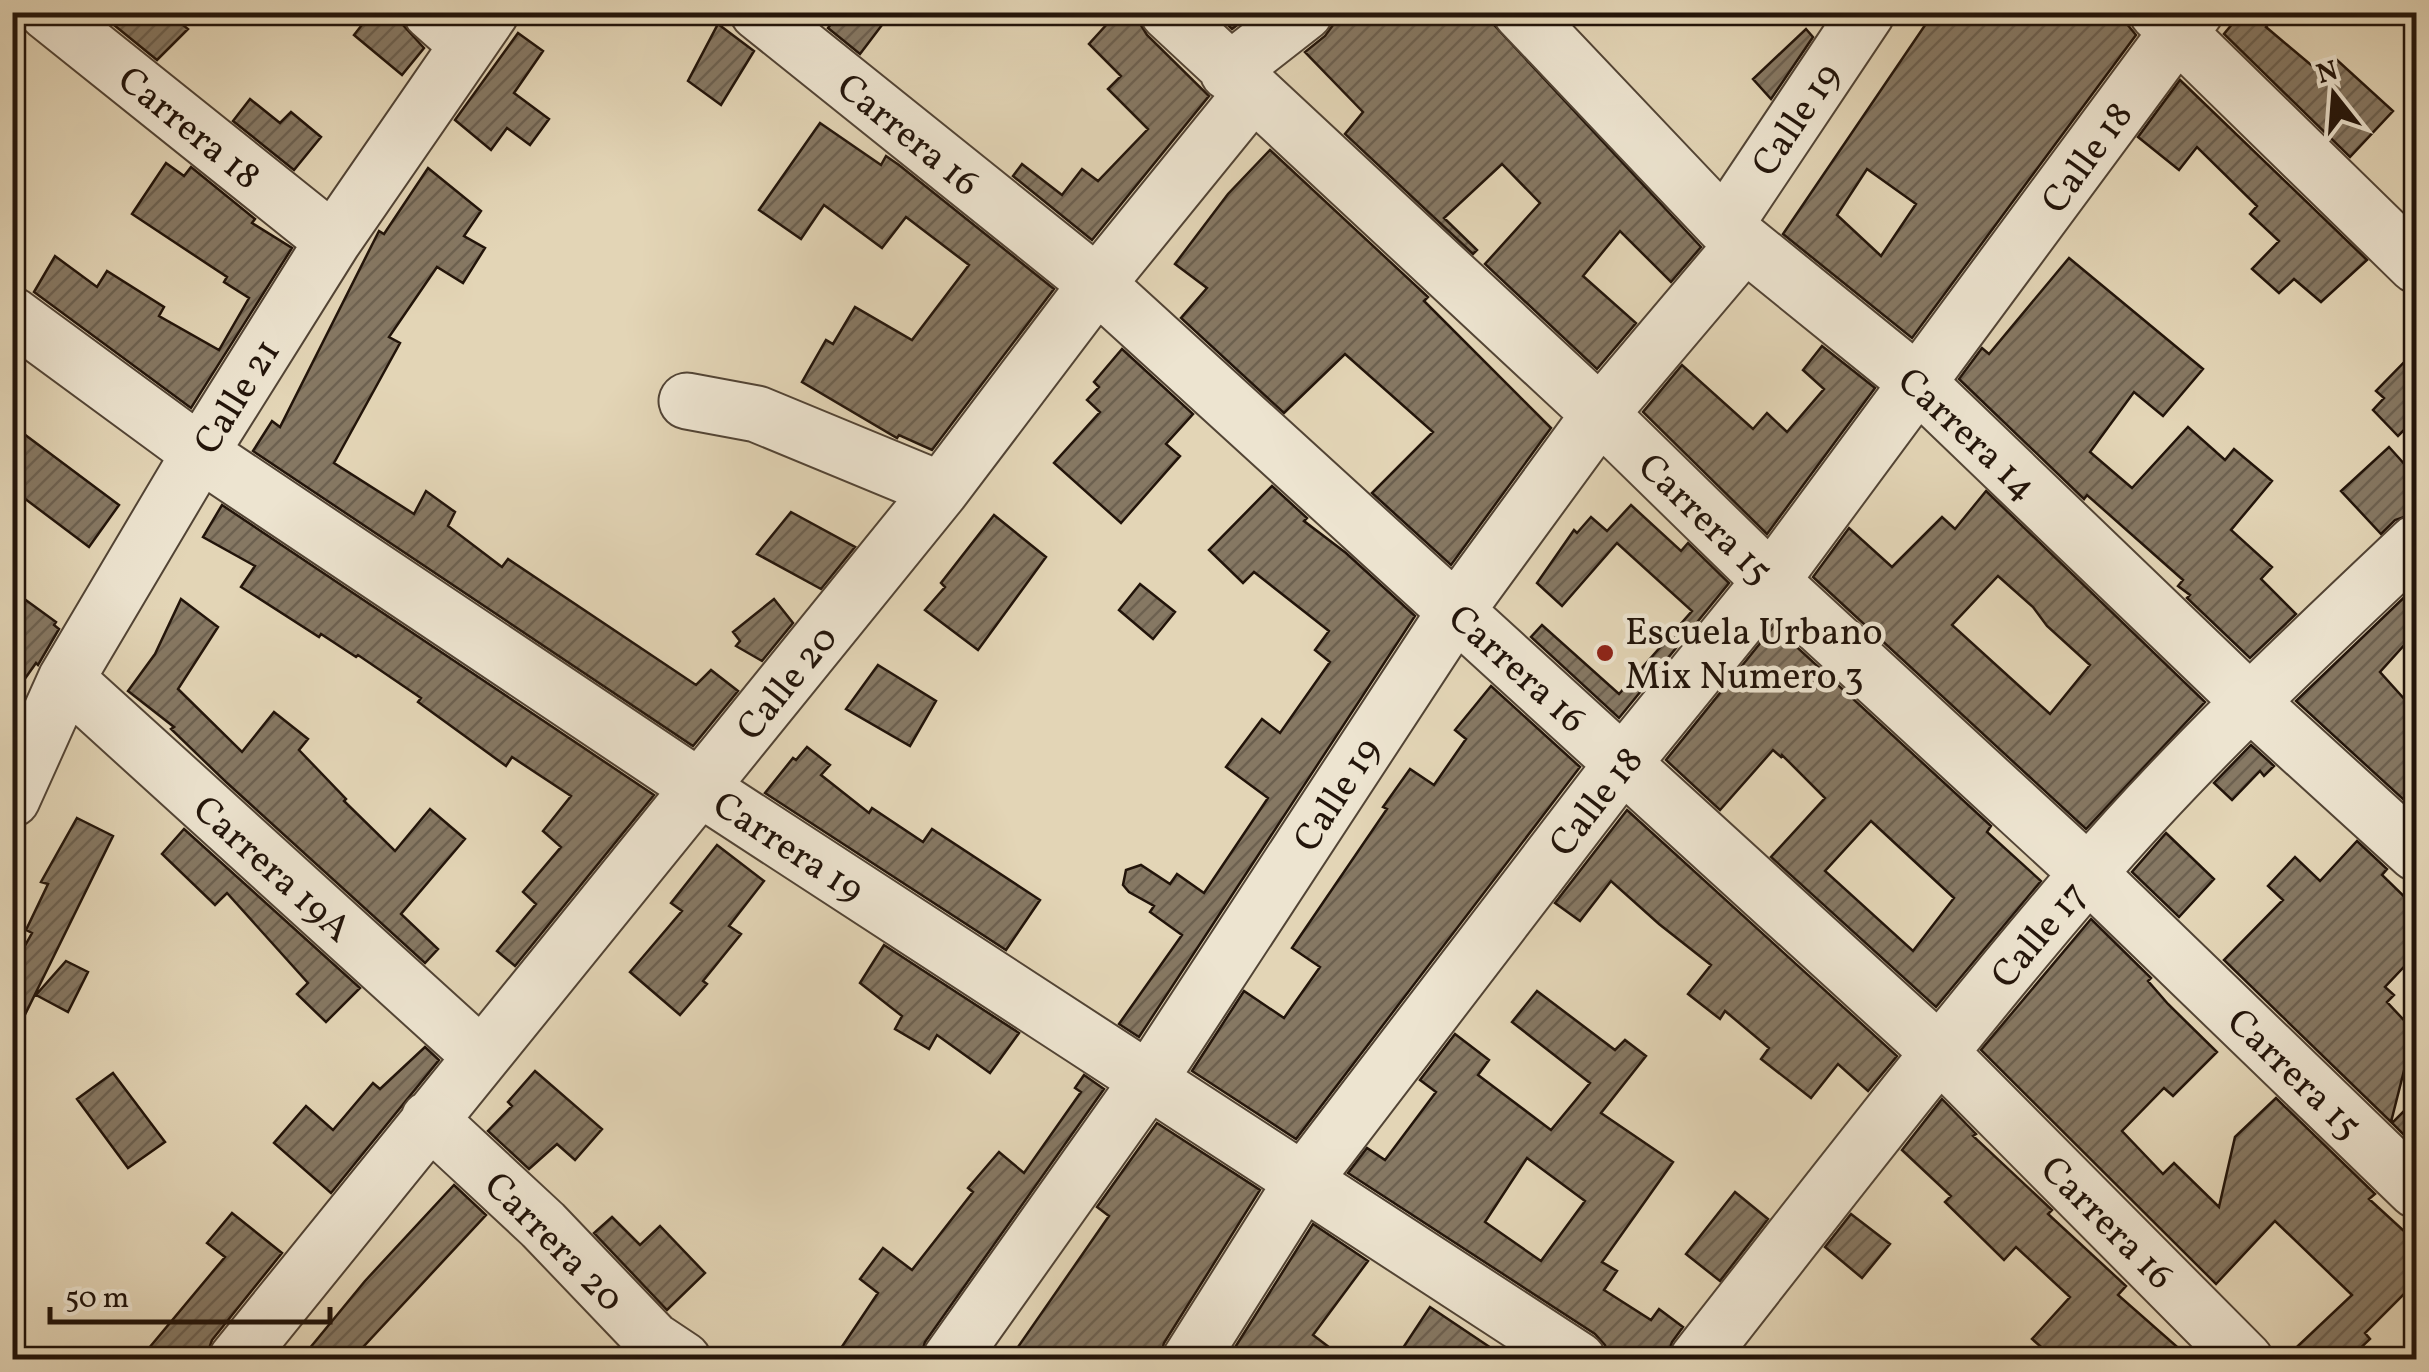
<svg xmlns="http://www.w3.org/2000/svg" width="2429" height="1372" viewBox="0 0 2429 1372" font-family="Vollkorn,serif">
<defs>
<pattern id="building-hatch" width="6" height="6" patternUnits="userSpaceOnUse" patternTransform="scale(2.5)"><rect width="6" height="6" fill="#867863"/><path d="M-1 1l2-2M0 6l6-6M5 7l2-2" fill="none" stroke="#6d6150"/></pattern>
</defs>
<rect width="100%" height="100%" fill="#e3d5b6"/>
<filter id="stains"><feTurbulence type="fractalNoise" baseFrequency=".002" numOctaves="4"/><feColorMatrix values="0 0 0 0 .2 0 0 0 0 .09 0 0 0 0 .02 0 0 0 .5 -.17"/></filter>
<radialGradient id="worn" r=".72"><stop offset=".6" stop-color="#630" stop-opacity="0"/><stop offset="1" stop-color="#630" stop-opacity=".3"/></radialGradient>
<path fill="url(#building-hatch)" stroke="#22140a" stroke-width="2.5" fill-rule="evenodd" d="M98 12H167L188 29 157 60Z
M372 12H391L424 48 402 75 354 35Z
M840 12H867L882 25 860 54 828 28Z
M1118 12H1138L1139 22 1147 35 1209 96 1092 240 1013 176 1022 164 1062 195 1082 169 1098 181 1148 129 1108 89 1121 76 1089 44Z
M1215 12H1254L1232 29Z
M1335 12H1482L1701 247 1671 282 1620 231 1583 276 1636 323 1597 369 1485 264 1540 203 1502 164 1444 218 1477 250 1473 254 1345 134 1363 112 1305 52 1325 36 1333 25Z
M1934 12H2117L2136 35 1912 338 1783 234ZM1867 169 1916 204 1881 256 1837 215Z
M2242 12H2279L2266 27 2323 75 2337 60 2393 111 2350 157 2224 34Z
M718 24 754 51 721 105 688 81Z
M1806 29 1813 37 1771 99 1753 79Z
M518 33 543 51 514 93 549 119 530 145 507 128 491 150 455 120Z
M2180 80 2367 260 2321 302 2294 279 2279 293 2252 269 2279 241 2250 214 2257 206 2197 147 2179 170 2138 137Z
M250 99 280 123 291 112 321 137 294 170 233 121Z
M820 123 881 165 886 156 899 165 1054 289 932 450 899 435 897 438 802 382 826 340 833 344 855 307 912 340 969 265 906 217 882 248 824 205 801 239 759 210Z
M1270 150 1428 297 1424 301 1551 428 1451 565 1372 493 1433 432 1345 354 1284 413 1181 318 1207 288 1175 264 1228 194Z
M166 163 184 176 191 167 255 219 252 223 292 248 191 408 34 292 55 256 97 287 107 271 164 307 159 316 219 350 249 298 224 282 227 277 132 214Z
M428 168 481 211 464 236 485 248 463 283 437 267 389 337 400 343 334 463 414 514 426 491 455 512 448 526 502 567 508 559 696 685 711 670 738 691 693 746 253 451 272 421 280 427 379 231 384 234Z
M2069 258 2203 369 2163 416 2134 392 2090 452 2132 488 2188 427 2225 460 2234 449 2272 481 2231 530 2272 567 2261 579 2296 614 2250 658 2187 598 2190 595 2178 586 2183 580 2087 495 2084 499 1959 379 1982 348 1989 354Z
M1822 346 1875 388 1767 534 1643 412 1682 365 1753 429 1767 413 1787 432 1824 389 1803 370Z
M1122 349 1193 414 1166 444 1180 456 1121 523 1054 463 1100 412 1087 400 1099 387 1094 382Z
M2416 350V427L2411 423 2398 436 2373 410 2384 398 2376 391Z
M12 425 119 505 89 547 12 489Z
M2389 447 2416 477V513L2395 520 2381 534 2341 491Z
M1272 486 1307 518 1304 521 1346 553 1415 616 1139 1037 1119 1024 1182 935 1150 912 1154 906 1129 892 1123 885 1126 870 1141 865 1170 884 1177 874 1204 893 1268 798 1226 767 1262 719 1280 733 1330 662 1315 650 1329 631 1254 572 1243 583 1209 550Z
M1986 491 2205 702 2086 829 1813 577 1849 528 1892 567 1942 517 1955 529ZM1998 576 2033 607 2047 626 2090 665 2050 714 1952 625Z
M222 505 654 795 515 966 497 951 536 904 523 892 561 847 543 831 571 796 512 757 506 766 418 702 421 698 358 655 356 657 321 634 319 637 241 587 255 566 203 537Z
M1631 505 1681 551 1688 543 1729 583 1619 718 1531 637 1542 625 1619 694 1692 611 1617 543 1562 606 1537 583 1574 530 1577 533 1591 517 1607 531Z
M791 512 855 547 821 589 757 554Z
M994 515 1046 557 978 650 925 610 945 587 941 583Z
M1140 584 1175 612 1153 639 1119 610Z
M2416 586V632L2380 672 2416 712V811L2296 701Z
M12 590 56 622 54 625 59 629 38 665 36 663 12 697Z
M181 599 218 627 178 689 242 752 274 712 308 739 299 750 346 799 344 801 395 851 430 809 465 839 401 914 438 949 425 963 226 782 171 729 174 727 128 691 155 654Z
M774 599 793 623 762 661 736 646 740 641 733 632Z
M1774 626 1991 826 1987 832 2041 881 1936 1007 1771 857 1825 798 1782 755 1781 757 1773 750 1720 810 1666 760ZM1871 821 1954 898 1913 951 1825 871Z
M878 665 936 701 910 746 846 709Z
M1491 686 1580 767 1296 1139 1192 1071 1244 991 1284 1018 1320 967 1292 948 1387 809 1383 807 1410 769 1434 785 1466 739 1455 730Z
M2251 745 2274 766 2264 776 2260 771 2232 800 2214 783Z
M807 747 830 765 821 775 869 813 872 808 923 842 932 829 1040 900 1006 950 765 793 793 758 796 760Z
M1627 810 1897 1056 1868 1091 1838 1064 1811 1098 1761 1059 1769 1048 1725 1011 1720 1019 1688 994 1711 965 1659 924 1611 881 1580 921 1555 903Z
M77 818 113 836 12 1041V969L32 933 26 930 48 884 41 882Z
M184 829 360 988 326 1022 297 994 308 983 227 893 215 905 162 854Z
M2166 833 2214 879 2179 917 2132 872Z
M2357 841 2387 869 2382 875 2416 908V954L2385 987 2394 995 2387 1002 2414 1031 2391 1122 2224 960 2283 900 2268 886 2295 857 2320 881Z
M717 845 764 881 729 926 741 934 703 981 707 984 680 1015 630 972 682 911 671 903Z
M2091 919 2151 978 2148 981 2168 1004 2217 1052 2173 1096 2164 1088 2122 1131 2163 1174 2174 1163 2219 1207 2235 1137 2276 1098 2375 1194 2369 1199 2416 1242V1282L2365 1333 2370 1339 2348 1360H2283L2352 1295 2275 1221 2216 1284 1981 1050Z
M884 945 1019 1033 990 1073 937 1035 929 1049 895 1029 902 1016 860 983Z
M66 961 88 972 68 1012 36 995Z
M1537 991 1615 1050 1625 1040 1646 1056 1601 1113 1673 1162 1602 1262 1617 1271 1604 1290 1651 1320 1659 1309 1683 1327 1672 1342 1666 1360H1609L1605 1345 1595 1334 1348 1173 1367 1148 1385 1160 1436 1092 1420 1080 1455 1034 1489 1060 1478 1075 1551 1130 1590 1083 1512 1022ZM1527 1158 1585 1201 1541 1261 1485 1222Z
M425 1047 439 1060 331 1193 274 1143 306 1106 333 1130 373 1083 380 1089Z
M535 1071 602 1129 575 1160 557 1144 529 1169 488 1131 512 1106 508 1102Z
M113 1073 165 1142 128 1168 77 1099Z
M1084 1075 1104 1089 925 1342 919 1360H833L878 1293 860 1279 883 1248 912 1270 973 1192 968 1188 999 1152 1024 1173 1081 1092 1075 1088Z
M1942 1099 1976 1134 1973 1136 2052 1210 2048 1214 2126 1286 2118 1295 2192 1360H2028L2040 1346 2032 1339 2070 1297 2016 1247 2004 1260 1945 1202 1951 1196 1902 1150Z
M2416 1099V1147L2392 1123Z
M1157 1123 1260 1190 1164 1343 1159 1360H1009L1109 1216 1097 1207Z
M454 1185 486 1215 351 1360H300L365 1281Z
M1735 1192 1768 1219 1720 1281 1686 1254Z
M232 1213 282 1253 212 1340 205 1360H139L225 1257 207 1243Z
M1851 1214 1890 1244 1862 1278 1825 1247Z
M612 1217 640 1245 660 1226 705 1273 667 1310 594 1233Z
M1313 1224 1368 1261 1313 1335 1346 1360H1227Z
M1430 1307 1509 1360H1395Z"/>
<g fill="none" stroke-linecap="round" stroke-linejoin="round">
<defs>
<path id="minor" d="M47 12 333 241
M431 12 467 44
M758 12 1097 284 1939 1052 2245 1360
M1168 12 1600 414 1771 581 2088 873 2416 1190
M1521 12 1724 226 1919 384 2249 701 2416 853
M2157 12 2416 265
M1228 72 1305 12
M1724 226 1867 12
M12 315 200 453 700 788 1578 1360
M687 401 757 414 941 490
M66 679 481 1056
M12 799 66 679 200 453 333 241 491 12
M429 1119 543 1225 653 1340 683 1360
M236 1360 941 490 1097 284 1253 92
M950 1360 1148 1081 1456 611 1600 414 1744 244
M1190 1360 1303 1181 1623 763 1771 581 2178 31 2195 12
M1697 1360C1825 1197 1951 1033 2086 876 2188 757 2303 650 2416 543"/>
</defs>
<use href="#minor" stroke="#524435" stroke-width="59"/>
<use href="#minor" stroke="#ede4d0" stroke-width="55"/>
</g>
<circle fill="#8f2418" stroke="#ede4d0" stroke-width="4" cx="1605" cy="653" r="10"/>
<g text-anchor="middle" stroke-width="9" stroke-linejoin="round" paint-order="stroke">
<g font-size="38" fill="#22140a" stroke="#ede4d0">
<text transform="translate(1795 119) rotate(-56)" y="13">Calle 19</text>
<text transform="translate(190 127) rotate(39)" y="13">Carrera 18</text>
<text transform="translate(909 134) rotate(39)" y="13">Carrera 16</text>
<text transform="translate(2086 157) rotate(-54)" y="13">Calle 18</text>
<text transform="translate(236 396) rotate(-58)" y="13">Calle 21</text>
<text transform="translate(1968 433) rotate(43)" y="13">Carrera 14</text>
<text transform="translate(1706 518) rotate(44)" y="13">Carrera 15</text>
<text transform="translate(1518 668) rotate(42)" y="13">Carrera 16</text>
<text transform="translate(786 682) rotate(-51)" y="13">Calle 20</text>
<text transform="translate(1336 794) rotate(-57)" y="13">Calle 19</text>
<text transform="translate(1595 801) rotate(-52)" y="13">Calle 18</text>
<text transform="translate(789 846) rotate(33)" y="13">Carrera 19</text>
<text transform="translate(273 868) rotate(42)" y="13">Carrera 19A</text>
<text transform="translate(2038 934) rotate(-50)" y="13">Calle 17</text>
<text transform="translate(2295 1073) rotate(44)" y="13">Carrera 15</text>
<text transform="translate(2108 1222) rotate(45)" y="13">Carrera 16</text>
<text transform="translate(555 1241) rotate(45)" y="13">Carrera 20</text>
</g>
<g font-size="38" fill="#22140a" stroke="#ede4d0" text-anchor="start">
<text x="1625" y="644">Escuela Urbano<tspan x="1625" dy="44">Mix Numero 3</tspan></text>
</g>
</g>
<rect width="2429" height="1372" fill="none" stroke="#e3d5b6" stroke-width="50"/>
<rect x="15" y="15" width="2399" height="1342" fill="none" stroke="#22140a" stroke-width="5"/>
<rect x="25" y="25" width="2379" height="1322" fill="none" stroke="#22140a" stroke-width="2.5"/>
<g transform="translate(2334 95) rotate(343)" stroke="#ede4d0" stroke-width="8" paint-order="stroke">
<path d="M0-8L18 38L0 25L-18 38Z" fill="#22140a"/>
<text y="-15" font-size="28" font-weight="bold" text-anchor="middle" fill="#22140a">N</text>
</g>
<path d="M50 1307v15h280v-15" fill="none" stroke="#22140a" stroke-width="5"/>
<text x="65" y="1307" font-size="30" fill="#22140a" stroke="#ede4d0" stroke-width="8" paint-order="stroke">50 m</text>
<rect width="100%" height="100%" filter="url(#stains)"/>
<rect width="100%" height="100%" fill="url(#worn)"/>
</svg>
